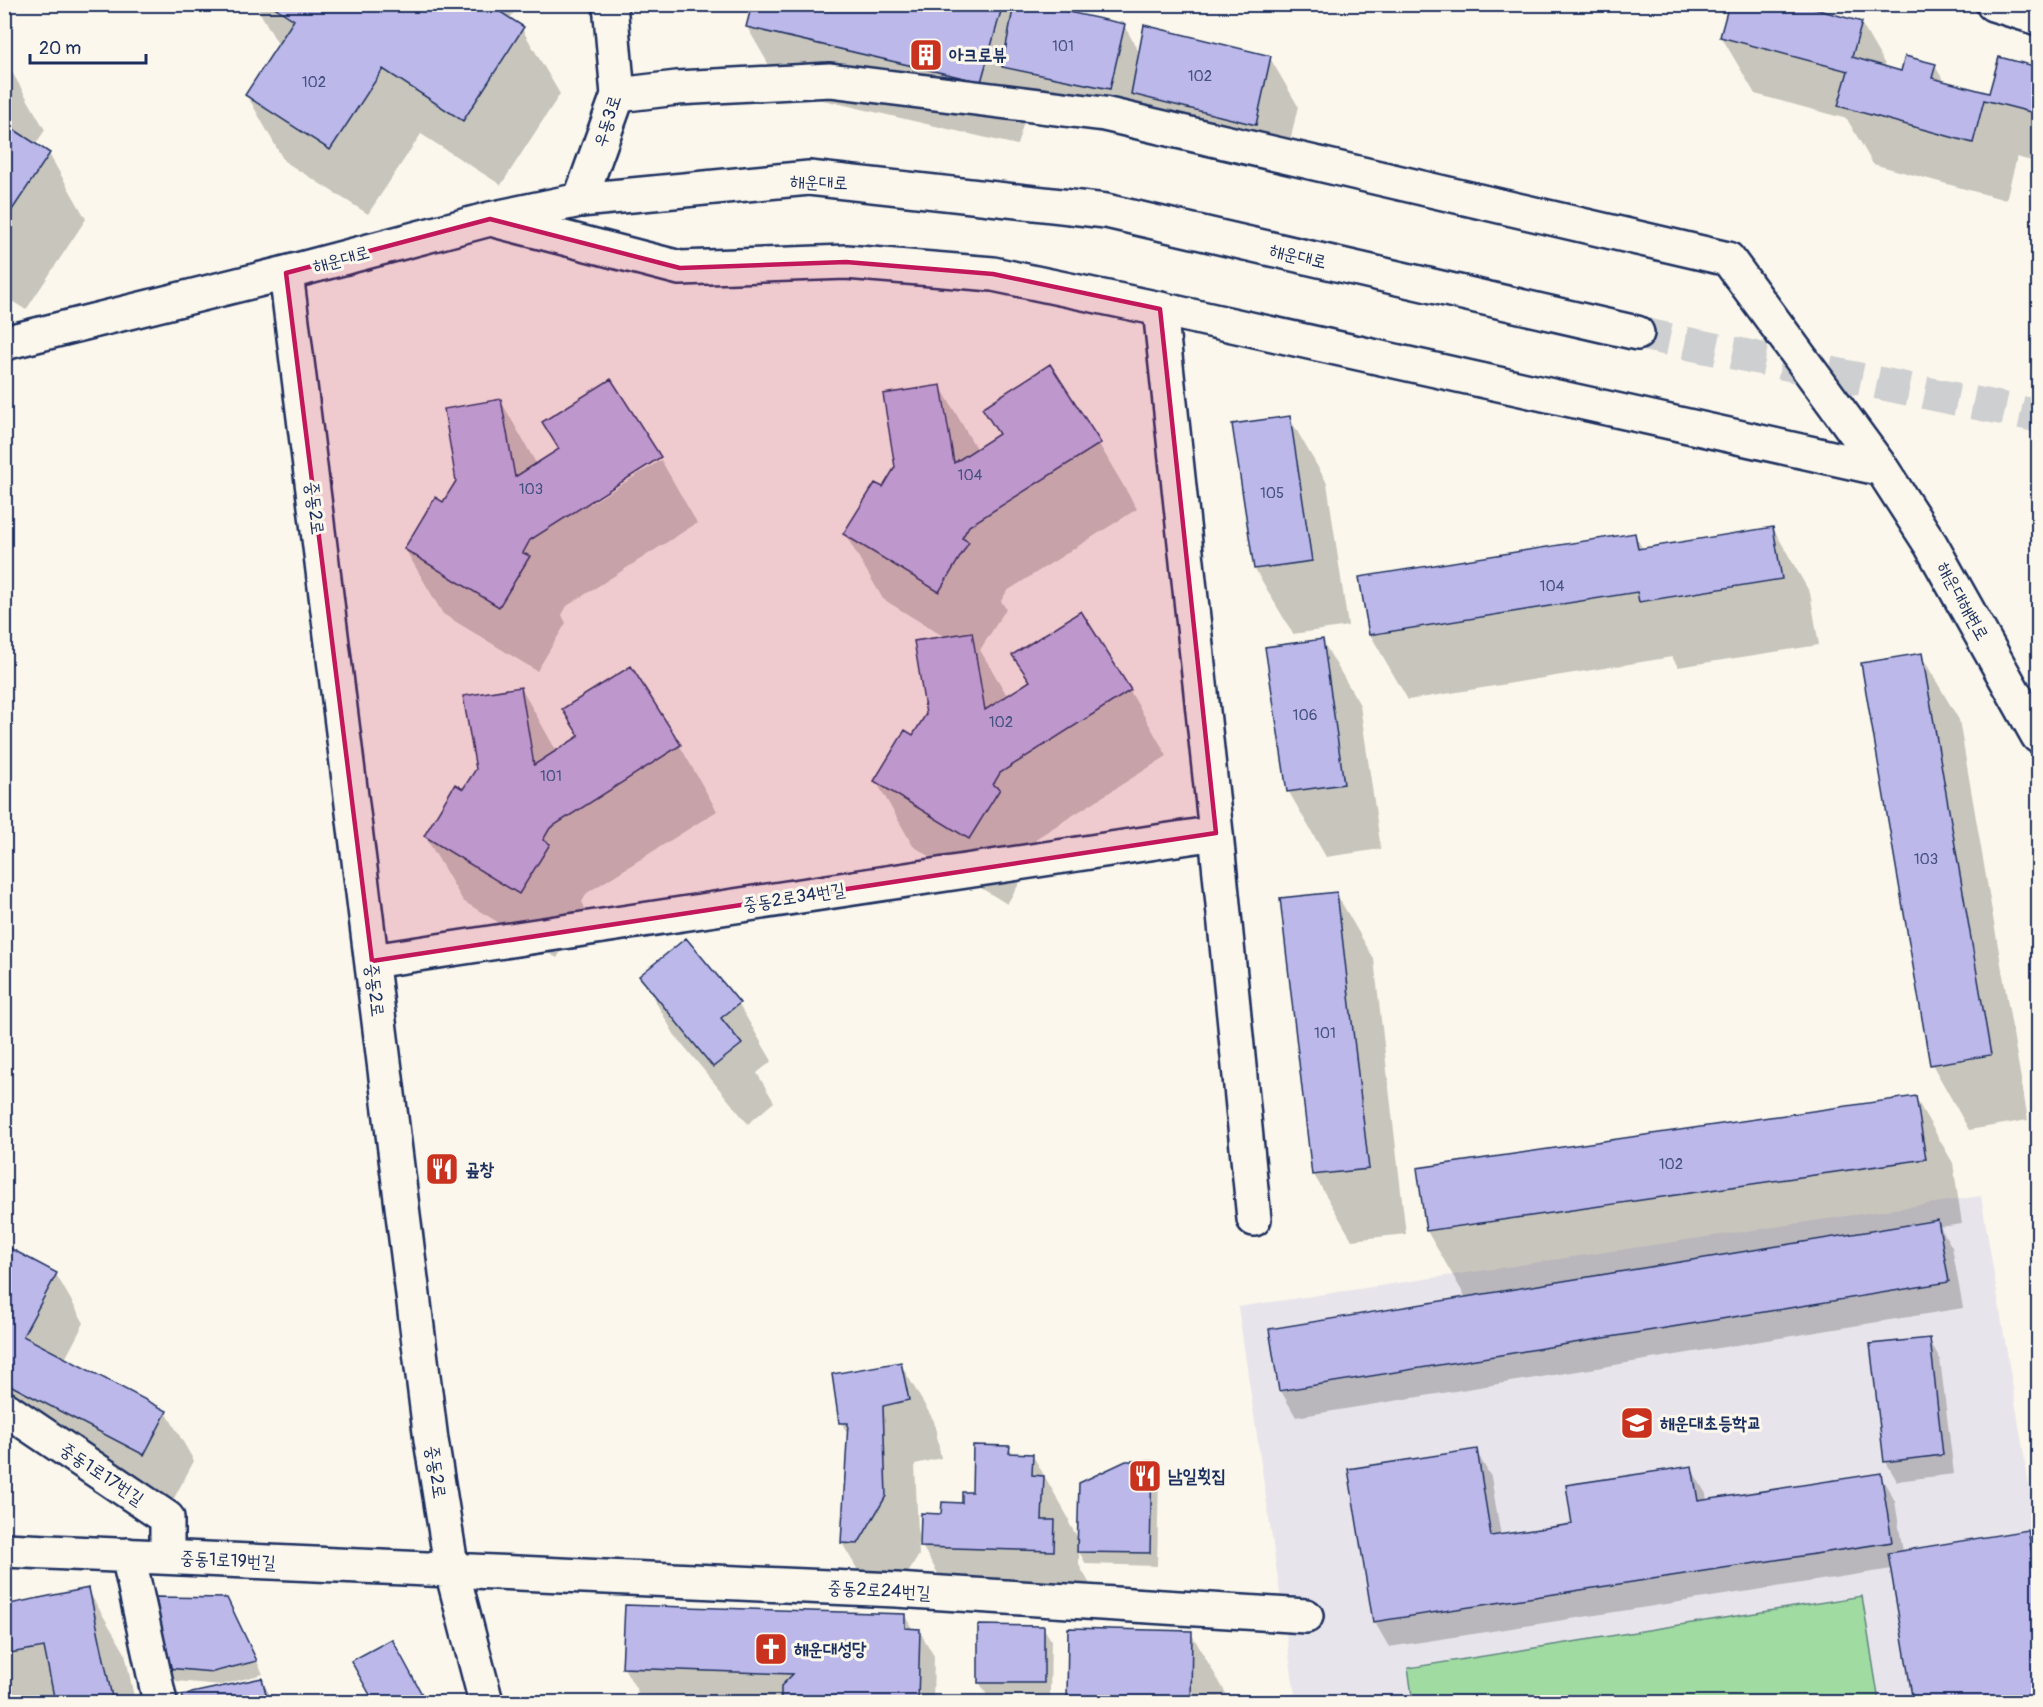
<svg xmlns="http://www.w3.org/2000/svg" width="2043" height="1707" viewBox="0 0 2043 1707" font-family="Pangolin,'Poor Story',sans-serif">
<rect width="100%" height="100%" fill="#fbf7ec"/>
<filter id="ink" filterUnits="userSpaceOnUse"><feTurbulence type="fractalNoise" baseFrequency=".0167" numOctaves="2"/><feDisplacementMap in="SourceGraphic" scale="12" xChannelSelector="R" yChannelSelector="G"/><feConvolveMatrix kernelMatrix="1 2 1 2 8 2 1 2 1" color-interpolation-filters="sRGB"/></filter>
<g filter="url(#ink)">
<path fill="#e8e4eb" d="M1981 1196 2038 1540V1702H1296L1238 1307Z"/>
<path fill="#a0dba1" stroke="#5e8580" stroke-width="1.5" d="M1862 1596 1879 1702H1413L1408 1668Z"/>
<path fill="#0003" d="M255 4H519L509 20 522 29 560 94 501 185 421 134 368 214 284 161 247 95 279 46Z
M754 4H1011L1015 10 1124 25 1140 54 1270 58 1298 106 1283 173 1028 109 1017 145 784 91 747 27Z
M1730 4H1817L1822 13 1861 23 1887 68 1902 73 1935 66 1945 83 1990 95 2000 58 2038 69V163L2017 157 2006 200 1873 164 1847 119 1755 94 1721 36Z
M4 63 8 65 45 130 35 145 49 154 86 219 26 310 4 296Z
M610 381 588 502 590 504 661 460 697 523 567 606 562 615 566 623 537 671 443 614 405 549 444 504 501 401 537 465 560 450Z
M940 386 977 450 1000 436 984 408 1099 444 1137 509 1007 591 1001 601 1006 609 980 650 1008 697 1030 683 1014 655 1080 613 1130 691 1167 756 1037 838 1032 848 1036 856 1007 904 913 846 876 781 914 737 928 715 946 638 883 599 845 534 884 489Z
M1289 417 1327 483 1348 626 1293 634 1255 569Z
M1773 528 1810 593 1819 645 1678 667 1672 657 1408 700 1370 634 1634 534 1643 549Z
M1322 640 1360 705 1381 849 1326 857 1289 792Z
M1921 655 1959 720 2028 1120 1969 1130 1932 1064Z
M521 688 557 752 680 746 717 811 587 893 582 902 586 910 557 958 463 901 425 836 464 791Z
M1336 893 1374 959 1406 1234 1352 1240 1314 1175Z
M641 976 738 1003 772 1061 757 1073 774 1102 748 1124 674 1034Z
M1915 1097 1953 1163 1962 1224 1940 1227 1952 1247 1963 1308 1296 1417 1281 1391 1270 1330 1466 1298 1427 1231Z
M4 1247 56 1274 84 1323 65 1359 166 1412 194 1461 172 1502 4 1415Z
M1929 1339 1940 1359 1954 1474 1897 1481 1886 1462Z
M900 1363 934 1421 941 1458 915 1464 919 1555 891 1601H876L842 1543 849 1436 841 1422Z
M1009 1448 1013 1454 1033 1456 1069 1519V1523L1079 1540 1152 1463 1159 1476 1157 1566 1086 1564 1079 1552V1565L1091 1586 1090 1615 959 1610 922 1546 943 1515 964 1504Z
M1476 1451 1491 1477 1501 1536 1574 1525 1691 1468 1706 1494 1707 1502 1880 1475 1895 1501 1903 1552 2027 1532 2038 1551V1702H1914L1892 1569 1389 1647 1374 1621Z
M88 1590 125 1653 135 1702H4V1606Z
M234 1613 263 1674 221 1685 176 1681 169 1668Z
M905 1616 913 1630H919L934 1656 933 1702H782V1698L639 1694 624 1668Z
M1043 1627 1051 1640 1050 1696 987 1695 979 1682Z
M1070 1629 1191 1633 1228 1697V1702H1068Z
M391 1641 425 1702H376L353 1662Z
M261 1680 269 1693 271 1702H186L184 1696Z"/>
<path fill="#bdb8ea" stroke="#1b2f5e" stroke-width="1.5" d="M270 4H488L524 27 463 121 383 69 330 150 245 95 294 20Z
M752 4H1003L981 82 746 27Z
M1014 4H1031L1125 24 1110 89 1002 67Z
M1729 4H1812L1811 8 1862 22 1852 57 1901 71 1905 56 1936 64 1932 78 1989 93 1999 57 2038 67V114L1984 100 1973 143 1838 106 1848 71 1720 37Z
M1144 25 1271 56 1256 125 1131 94Z
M4 123 50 153 4 222Z
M1050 364 1101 443 969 526 962 538 969 542 939 592 843 534 875 483 883 487 895 467 883 394 941 385 954 463 999 434 982 408Z
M611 379 661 457 530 540 523 553 530 556 499 607 404 549 435 497 443 502 456 481 444 409 501 399 515 477 559 449 542 422Z
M1290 416 1312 561 1254 569 1232 424Z
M1773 527 1782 579 1639 602 1637 592 1369 635 1359 577 1635 533 1638 549Z
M1081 611 1131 690 1000 773 993 785 1000 789 969 839 874 781 905 730 913 735 926 714 914 641 972 632 985 710 1030 681 1012 655Z
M1323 639 1344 784 1287 792 1265 647Z
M1922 653 1991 1055 1930 1065 1861 663Z
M631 666 681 745 550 828 543 840 550 844 519 894 424 836 455 784 463 789 476 769 463 696 521 687 534 765 579 736 562 709Z
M1337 892 1369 1169 1312 1175 1280 898Z
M686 938 740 1003 721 1018 742 1044 713 1067 639 976Z
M1916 1096 1926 1159 1426 1231 1417 1168Z
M1938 1220 1949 1282 1279 1391 1269 1329Z
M2038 1226V1269L2032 1228Z
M4 1245 57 1273 23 1336 167 1411 144 1455 4 1382Z
M1930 1338 1943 1455 1884 1462 1870 1344Z
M901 1362 909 1400 883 1406 886 1496 858 1544 841 1543 848 1423H839L832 1374Z
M973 1445 1010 1446 1009 1453 1033 1454 1032 1475 1044 1476 1042 1520H1055L1054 1551 920 1547 921 1513 941 1514 942 1502 962 1503V1492H972Z
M1477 1449 1491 1536 1572 1524 1566 1485 1692 1466 1698 1501 1881 1473 1892 1542 1373 1622 1348 1469Z
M1126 1461H1152L1150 1553 1077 1552 1079 1483Z
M2028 1530 2038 1591V1702H1913L1888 1553Z
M89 1588 113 1702H55L44 1647 4 1654V1605Z
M156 1597 227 1598 257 1661 213 1672 167 1668Z
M625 1605 905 1614V1628L920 1629 918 1702H781V1686L793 1674 622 1668Z
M978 1625 1044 1626V1683H978Z
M1068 1628 1192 1631 1191 1702H1067Z
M392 1639 425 1700 421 1702H374L351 1661Z
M262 1678 268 1702H184L182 1695Z"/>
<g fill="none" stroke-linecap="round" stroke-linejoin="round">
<path stroke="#cecfd0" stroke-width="33" stroke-dasharray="33 16" stroke-linecap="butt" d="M1637 333 2038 416"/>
<defs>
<path id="street" d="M1993 4 2038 18
M580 200 618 95 610 4
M286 273 431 1440 452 1571 486 1702
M1160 309 1216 833 1254 1219
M372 961 1216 833
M4 1408 167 1518V1557
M4 1550 896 1590 1306 1616
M128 1555 160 1702"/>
<path id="secondary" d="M618 95 677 88 830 80 1104 114 1728 259 1882 469 1931 545 2038 736
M498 221 680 268 846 262 993 274 1160 309 1882 469
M4 343 286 273 490 219 580 200 809 178 1106 211 1637 333"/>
</defs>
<use href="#street" stroke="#1b2f5e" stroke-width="38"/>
<use href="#secondary" stroke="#1b2f5e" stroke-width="38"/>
<use href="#street" stroke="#fbf7ec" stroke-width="33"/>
<use href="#secondary" stroke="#fbf7ec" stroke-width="33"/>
</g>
</g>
<path fill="#c2185b" fill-opacity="0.2" stroke="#c2185b" stroke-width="4.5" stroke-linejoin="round" d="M490 219 680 268 846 262 993 274 1160 309 1216 833 372 961 286 273Z"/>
<defs>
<symbol id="building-square" viewBox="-11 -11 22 22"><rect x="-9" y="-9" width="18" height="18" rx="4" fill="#c8321e" stroke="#fbf7ec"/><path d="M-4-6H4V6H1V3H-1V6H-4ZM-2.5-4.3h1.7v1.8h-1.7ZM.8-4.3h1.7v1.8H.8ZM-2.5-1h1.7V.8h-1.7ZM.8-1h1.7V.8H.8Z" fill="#fff"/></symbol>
<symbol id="restaurant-square" viewBox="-11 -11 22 22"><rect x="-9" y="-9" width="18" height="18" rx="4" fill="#c8321e" stroke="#fbf7ec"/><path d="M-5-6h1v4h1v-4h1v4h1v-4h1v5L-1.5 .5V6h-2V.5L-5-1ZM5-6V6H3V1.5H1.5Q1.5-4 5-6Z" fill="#fff"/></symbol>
<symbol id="school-square" viewBox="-11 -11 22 22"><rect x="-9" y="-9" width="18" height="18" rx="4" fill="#c8321e" stroke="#fbf7ec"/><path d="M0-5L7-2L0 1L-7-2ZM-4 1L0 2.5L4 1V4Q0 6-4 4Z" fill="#fff"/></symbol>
<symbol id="church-square" viewBox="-11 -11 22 22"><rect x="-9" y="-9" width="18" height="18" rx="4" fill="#c8321e" stroke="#fbf7ec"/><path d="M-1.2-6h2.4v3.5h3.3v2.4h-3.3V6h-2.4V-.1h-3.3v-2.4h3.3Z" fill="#fff"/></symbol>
</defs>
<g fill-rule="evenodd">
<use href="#building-square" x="907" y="36" width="38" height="38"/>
<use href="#restaurant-square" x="423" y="1150" width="38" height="38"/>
<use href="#school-square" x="1618" y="1404" width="38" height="38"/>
<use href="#restaurant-square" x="1126" y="1457" width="38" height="38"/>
<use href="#church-square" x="752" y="1630" width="38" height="38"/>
</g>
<g text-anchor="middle" stroke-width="6" stroke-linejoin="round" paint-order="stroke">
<g font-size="15" fill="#445181">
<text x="1063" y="51">101</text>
<text x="1200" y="81">102</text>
<text x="314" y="87">102</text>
<text x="970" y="480">104</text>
<text x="531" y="494">103</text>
<text x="1272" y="498">105</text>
<text x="1552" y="591">104</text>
<text x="1305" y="720">106</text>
<text x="1001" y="727">102</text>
<text x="551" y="781">101</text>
<text x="1926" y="864">103</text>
<text x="1325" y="1038">101</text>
<text x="1671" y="1169">102</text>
</g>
<g font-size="18" font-weight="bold" fill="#1b2f5e" stroke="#fbf7ec" text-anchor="start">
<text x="949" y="61">아크로뷰</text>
<text x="465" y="1175">곺창</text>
<text x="1660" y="1429">해운대초등학교</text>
<text x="1168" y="1482">남일횟집</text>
<text x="794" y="1655">해운대성당</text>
</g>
<g font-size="18" fill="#1b2f5e" stroke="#fbf7ec">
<text transform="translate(607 121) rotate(-72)" y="6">우동3로</text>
<text transform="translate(819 182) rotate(2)" y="6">해운대로</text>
<text transform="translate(1298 256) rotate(13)" y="6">해운대로</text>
<text transform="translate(341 259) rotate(-15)" y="6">해운대로</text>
<text transform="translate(315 508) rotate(83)" y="6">중동2로</text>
<text transform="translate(1963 601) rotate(61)" y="6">해운대해변로</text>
<text transform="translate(794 897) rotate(-9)" y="6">중동2로34번길</text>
<text transform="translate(375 990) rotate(83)" y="6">중동2로</text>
<text transform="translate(436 1472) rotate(81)" y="6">중동2로</text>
<text transform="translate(102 1474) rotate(34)" y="6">중동1로17번길</text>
<text transform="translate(228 1560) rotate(3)" y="6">중동1로19번길</text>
<text transform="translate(879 1590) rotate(3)" y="6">중동2로24번길</text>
</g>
</g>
<rect width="2043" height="1707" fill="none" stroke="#fbf7ec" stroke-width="24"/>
<rect x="12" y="12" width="2019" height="1683" fill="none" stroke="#1b2f5e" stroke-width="2" filter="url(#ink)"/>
<path d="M30 54v9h116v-9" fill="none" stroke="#1b2f5e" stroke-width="3"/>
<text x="39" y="54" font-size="18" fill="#1b2f5e" stroke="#fbf7ec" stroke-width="4.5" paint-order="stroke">20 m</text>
</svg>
